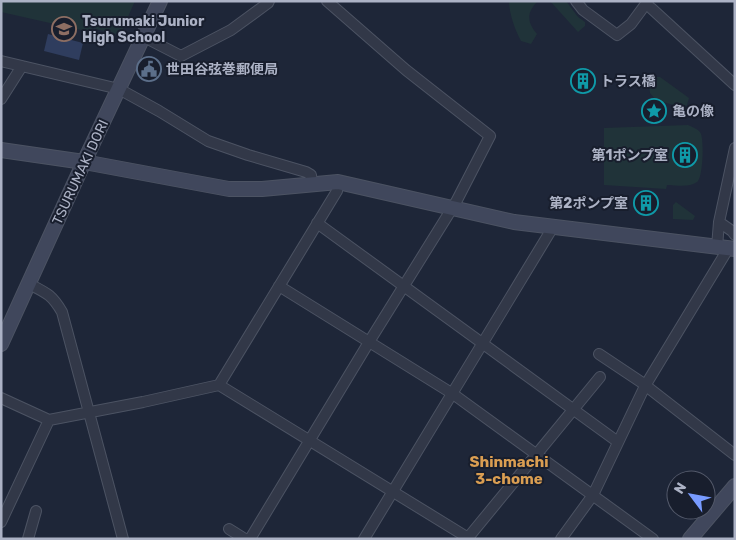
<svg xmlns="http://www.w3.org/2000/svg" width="736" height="540" viewBox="0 0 736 540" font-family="Rubik,'Noto Sans JP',sans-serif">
<rect width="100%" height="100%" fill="#1e2638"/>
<path fill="#203339" d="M1 1H135L120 35 92 28 90 32 1 12Z
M509 1H538C526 13 527 22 537 34L531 44 521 41C515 30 509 13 509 1Z
M550 1H566L578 17 585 22V26L578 32Z
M656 77H660L689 98 687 105 684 108 656 100 650 93 649 84 652 79Z
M688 125C692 127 699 129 701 134 704 142 703 178 697 182 689 188 676 185 667 185L666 189 604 185V128Z
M676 202 695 216 693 220 673 219V205Z"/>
<path fill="#2f3d5e" d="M48 34 83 43 79 60 44 51Z"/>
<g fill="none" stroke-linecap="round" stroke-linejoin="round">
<defs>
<path id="street" d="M576 1 583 10 617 35 631 24 648 1
M651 8 735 85
M144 37 181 56 231 30 268 3 269 1
M1 61 119 89 159 111 208 141 248 155 306 172 311 175 312 185
M1 99 22 66
M719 222 732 231 735 235
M317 223 618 442
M717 247 719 222 735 148
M29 284C47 293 52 295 62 312L123 539
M279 286 453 394 653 539
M599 354 641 382 735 455
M219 385 470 539
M1 398 49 420 143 402 219 385 337 191 338 182
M1 522 49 420
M229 529 245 539
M28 539 36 511
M250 539 369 342 456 202 490 136 406 70 327 1
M364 539 553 227
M467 539 600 377
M561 539 593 495 645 386 728 249"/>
<path id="secondary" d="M1 150 84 162 229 189H262L338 182 514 222 735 249
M1 344 84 162 160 1
M690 539 735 486"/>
</defs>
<use href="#street" stroke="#4c5363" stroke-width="12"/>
<use href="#secondary" stroke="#4c5363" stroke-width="16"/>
<use href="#street" stroke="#323848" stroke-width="10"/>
<use href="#secondary" stroke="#40475c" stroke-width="14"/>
</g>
<defs>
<symbol id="school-ring" viewBox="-11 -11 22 22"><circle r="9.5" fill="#181e2d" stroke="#8d6e63" stroke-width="1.5"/><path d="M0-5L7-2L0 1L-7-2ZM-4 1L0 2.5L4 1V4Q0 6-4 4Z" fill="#8d6e63"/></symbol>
<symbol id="civic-ring" viewBox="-11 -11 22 22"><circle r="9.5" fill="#181e2d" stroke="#5c6f8a" stroke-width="1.5"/><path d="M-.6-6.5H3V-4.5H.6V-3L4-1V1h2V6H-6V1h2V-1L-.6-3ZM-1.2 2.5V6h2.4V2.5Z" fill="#5c6f8a"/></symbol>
<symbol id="building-ring" viewBox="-11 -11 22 22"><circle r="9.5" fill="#181e2d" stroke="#0f9aa8" stroke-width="1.5"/><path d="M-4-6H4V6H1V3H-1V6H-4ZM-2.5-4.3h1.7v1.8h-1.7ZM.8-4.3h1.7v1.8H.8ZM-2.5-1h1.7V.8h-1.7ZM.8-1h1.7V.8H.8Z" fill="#0f9aa8"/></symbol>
<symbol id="sight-ring" viewBox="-11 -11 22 22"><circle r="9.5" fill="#181e2d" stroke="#0f9aa8" stroke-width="1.5"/><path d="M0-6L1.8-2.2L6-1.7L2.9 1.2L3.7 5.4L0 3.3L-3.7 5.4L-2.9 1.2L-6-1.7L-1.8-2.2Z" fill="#0f9aa8"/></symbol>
</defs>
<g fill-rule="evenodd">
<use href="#school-ring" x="50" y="15" width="28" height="28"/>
<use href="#civic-ring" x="135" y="55" width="28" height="28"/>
<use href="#building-ring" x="569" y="67" width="28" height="28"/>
<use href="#sight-ring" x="640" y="97" width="28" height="28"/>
<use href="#building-ring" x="671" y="141" width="28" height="28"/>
<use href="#building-ring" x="632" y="189" width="28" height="28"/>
</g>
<g text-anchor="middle" stroke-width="4" stroke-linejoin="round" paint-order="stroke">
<g font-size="14" font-weight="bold" fill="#acb2c5" stroke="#181e2d" text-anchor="start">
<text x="82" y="26">Tsurumaki Junior<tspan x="82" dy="16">High School</tspan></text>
<text x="166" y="74">世田谷弦巻郵便局</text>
<text x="600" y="86">トラス橋</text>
<text x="672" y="116">亀の像</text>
<text x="668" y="160" text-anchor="end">第1ポンプ室</text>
<text x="628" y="208" text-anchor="end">第2ポンプ室</text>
</g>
<g font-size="14" fill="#acb2c5" stroke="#181e2d">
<text transform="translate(80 172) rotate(-65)" y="5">TSURUMAKI DORI</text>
</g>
<g font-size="15" font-weight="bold" fill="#da9e52" stroke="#181e2d">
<text x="509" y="467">Shinmachi<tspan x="509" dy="17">3-chome</tspan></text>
</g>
</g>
<rect width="736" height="540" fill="none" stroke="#acb2c5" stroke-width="5"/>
<g transform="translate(691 495) rotate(302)"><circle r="24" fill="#181e2d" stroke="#53596a"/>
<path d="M0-4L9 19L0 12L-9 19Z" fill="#789bff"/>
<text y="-8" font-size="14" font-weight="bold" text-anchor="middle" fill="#acb2c5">N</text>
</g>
</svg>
